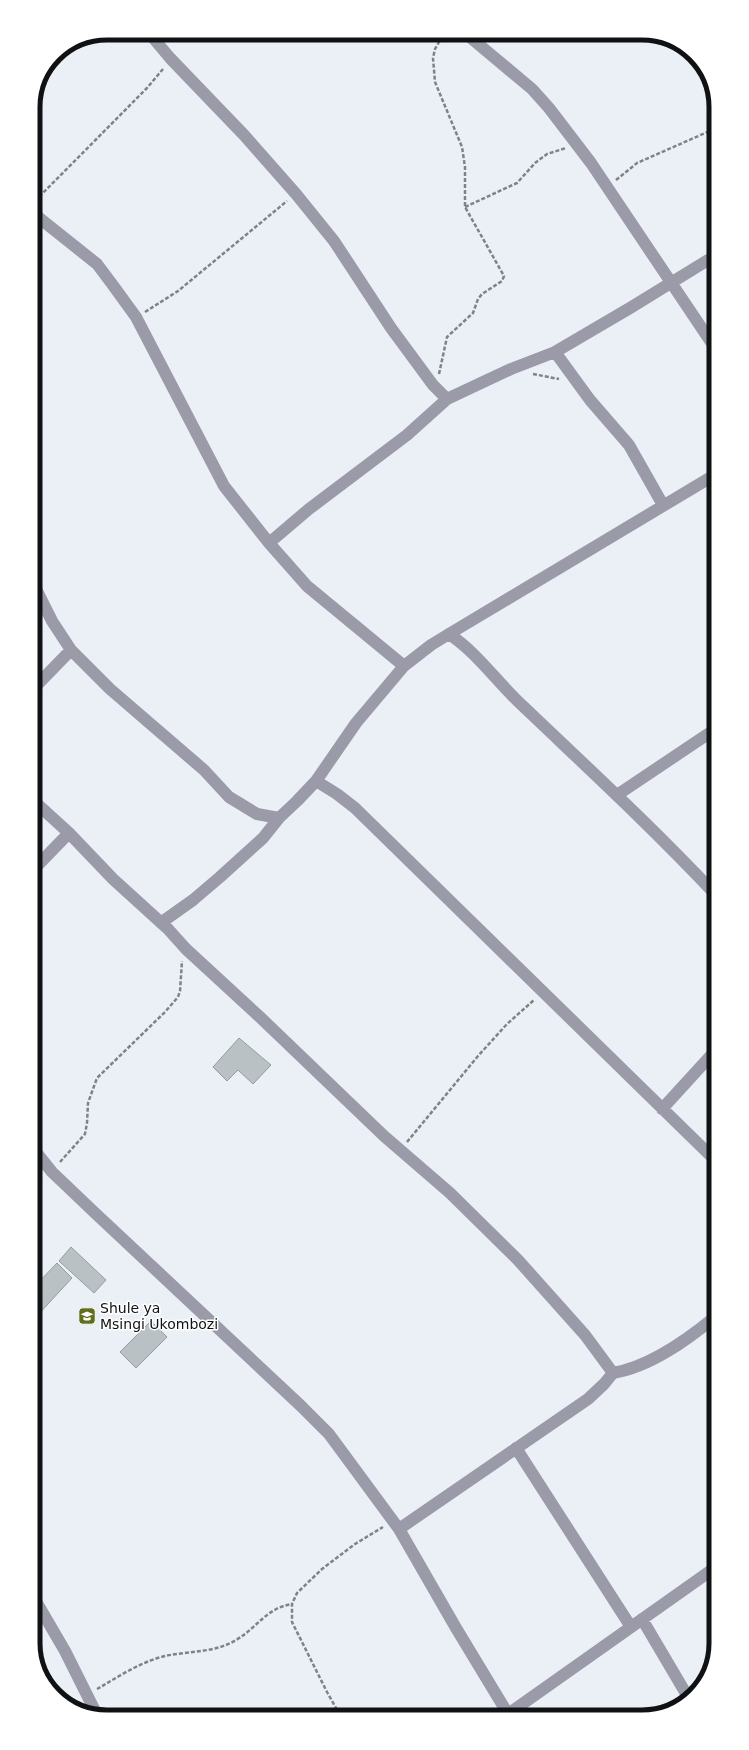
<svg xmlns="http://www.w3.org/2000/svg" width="749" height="1750" viewBox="0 0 749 1750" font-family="'DejaVu Sans',sans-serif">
<rect width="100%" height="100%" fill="#ebf0f7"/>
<path fill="#b9c1c5" stroke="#949ca1" d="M239 1038 271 1065 253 1084 238 1070 227 1081 213 1067Z
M71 1247 106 1280 94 1293 59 1261Z
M57 1263 72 1278 36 1317V1285Z
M151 1321 167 1337 136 1368 120 1352Z"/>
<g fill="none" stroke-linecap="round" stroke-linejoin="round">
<path stroke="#7f8387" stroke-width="2.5" stroke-dasharray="4 2" stroke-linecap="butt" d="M616 180 637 163 712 130
M35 201 147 88 163 69
M465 207 517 183 535 163 547 154 566 148
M145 312 178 291 287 201
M439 374 447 337 473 313 478 299 482 294 502 281 504 276 465 207V167L462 147 435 82 433 58 435 49 439 42 450 33
M533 374 559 379
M407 1142 478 1056 507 1024 534 1000
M60 1162 85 1134 87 1123 88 1103 97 1078 165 1012 178 997 180 991 182 961
M97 1689C118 1677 140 1662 165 1656 188 1651 215 1653 236 1640 257 1628 266 1608 292 1604
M340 1715 327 1692 292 1622V1604L297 1593 322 1569 355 1544 383 1527"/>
<path stroke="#9a9aa9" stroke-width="12" d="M149 33 170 58 244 135 296 194 334 241 391 328 433 385 447 399
M465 33 532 89 549 108 591 163 713 345
M33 213 97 264 112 284 136 317 224 486 269 543 307 586 404 666
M555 352 590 400 629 445 663 505
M269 543 309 509 407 435 447 399 511 369 555 352 630 308 713 257
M34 585 52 621 71 650 110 689 204 770 229 797 257 814 279 818
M449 634C480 655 498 684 525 708 589 769 654 829 714 893
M35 687 71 650
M316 781 337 794 355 808 715 1160
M617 795 714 730
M35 802 69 833 113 879 168 929 186 949 262 1019 384 1136 450 1193 518 1260 585 1335 613 1373C650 1367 687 1340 715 1317
M35 868 69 833
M162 922 193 900 220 877 263 838 279 818 297 801 316 781 356 723 404 666 431 645 449 634 713 476
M662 1109 715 1051
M36 1152 52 1172 94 1212 301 1406 329 1434 399 1529 456 1628 508 1714
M516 1448 631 1627
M399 1529 588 1399 604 1384 613 1373
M37 1603 65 1651 97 1715
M642 1619 688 1697
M508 1714 716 1567"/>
</g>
<defs>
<symbol id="school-square" viewBox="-11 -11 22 22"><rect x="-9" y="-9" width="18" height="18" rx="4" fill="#606f1b" stroke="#fff"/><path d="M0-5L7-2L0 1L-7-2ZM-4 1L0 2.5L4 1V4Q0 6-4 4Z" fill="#fff"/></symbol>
</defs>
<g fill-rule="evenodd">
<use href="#school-square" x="77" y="1306" width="20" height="20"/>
</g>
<g text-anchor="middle" stroke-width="3" stroke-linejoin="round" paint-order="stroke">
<g font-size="14" fill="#0f1113" stroke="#fff" text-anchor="start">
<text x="100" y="1313">Shule ya<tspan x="100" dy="16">Msingi Ukombozi</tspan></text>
</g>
</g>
<path d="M0 0H749V1750H0ZM107 40H642A67 67 0 0 1 709 107V1643A67 67 0 0 1 642 1710H107A67 67 0 0 1 40 1643V107A67 67 0 0 1 107 40Z" fill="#fff" fill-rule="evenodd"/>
<path fill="none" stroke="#0f1113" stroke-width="5" d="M107 40H642A67 67 0 0 1 709 107V1643A67 67 0 0 1 642 1710H107A67 67 0 0 1 40 1643V107A67 67 0 0 1 107 40Z"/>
</svg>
